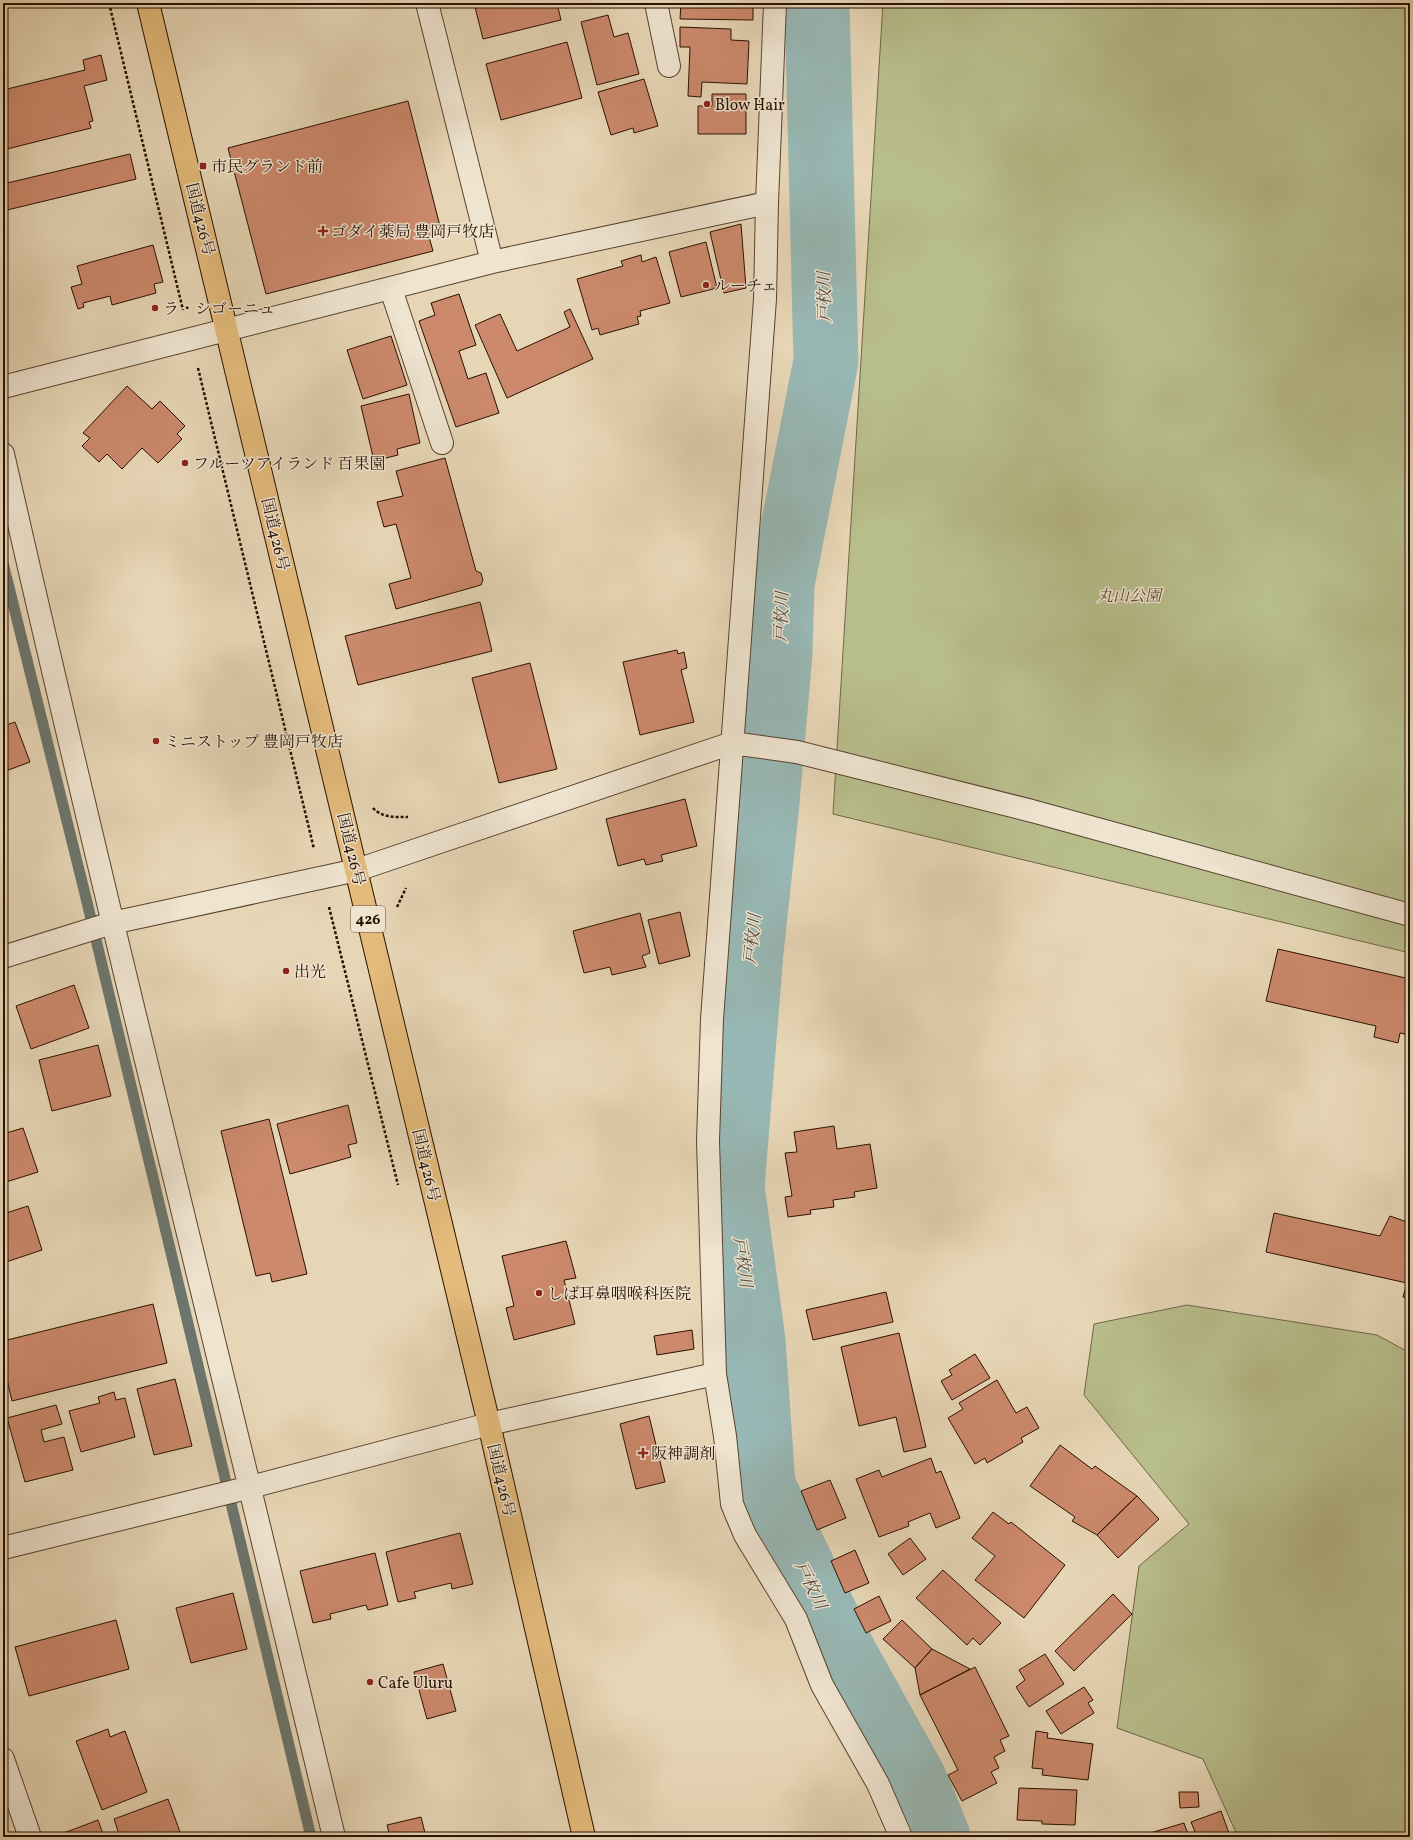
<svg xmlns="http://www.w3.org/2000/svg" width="1413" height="1840" viewBox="0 0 1413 1840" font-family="Vollkorn,'Noto Serif JP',serif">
<rect width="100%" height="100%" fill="#e7d6b6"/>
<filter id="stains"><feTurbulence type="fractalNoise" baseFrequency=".005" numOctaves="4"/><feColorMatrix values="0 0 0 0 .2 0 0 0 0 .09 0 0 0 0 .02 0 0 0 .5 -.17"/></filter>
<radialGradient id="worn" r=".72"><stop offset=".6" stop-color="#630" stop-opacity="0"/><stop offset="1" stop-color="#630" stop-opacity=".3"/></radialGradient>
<path fill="#b8bd8c" stroke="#706646" d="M883 3H1410V953L833 814Z
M1187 1305 1377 1335 1410 1353V1837H1238L1203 1759 1117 1728 1139 1566 1189 1524 1084 1395 1094 1324Z"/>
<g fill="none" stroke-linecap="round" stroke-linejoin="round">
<path stroke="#6c756d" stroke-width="11" d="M3 563 86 898 311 1837"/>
<path stroke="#98b8b5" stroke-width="65" d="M817 3 826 361 782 584 780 653 766 813 751 952 732 1187 753 1341 763 1486 844 1653 915 1781 938 1837"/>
</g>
<path fill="#cc896c" stroke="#291000" d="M474 3H557L561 20 483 39Z
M681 3H753V20L680 19Z
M608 15 614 37 628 33 639 74 597 85 581 22Z
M680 27 731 29V40L749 41 747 84 702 82 701 97 688 96 690 47H680Z
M567 42 582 98 501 120 486 64Z
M101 55 107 80 84 86 93 121 89 122 91 128 3 150V90L85 70 83 60Z
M644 79 658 126 634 133 633 128 611 135 598 92Z
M712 94H746V134H698V106H712Z
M408 101 442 234 429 237 433 251 266 294 228 148Z
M130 154 136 179 3 211V184Z
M741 224 746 288 724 293 710 232Z
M706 242 717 288 681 297 669 252Z
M153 245 163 282 154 284 156 293 112 305 110 296 83 303 84 307 78 309 71 287 82 284 77 266Z
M641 255 642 262 656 257 670 303 640 311 641 316 637 317 639 324 600 335 598 328 592 330 577 279 623 266 621 261Z
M459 294 476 345 459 351 468 379 486 373 499 413 456 427 419 321 435 315 431 303Z
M570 309 593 359 507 398 475 325 500 314 517 351 570 327 564 312Z
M391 336 407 385 363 399 347 350Z
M127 386 152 409 160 401 185 426 177 434 182 439 158 463 142 448 122 469 107 454 99 462 82 446 90 438 83 433Z
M409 394 420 443 397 449 398 455 374 461 361 406Z
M445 458 476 571 481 573 483 580 481 585 396 609 389 584 411 578 396 524 384 527 377 502 403 496 396 471Z
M480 602 492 651 358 685 345 636Z
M677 650 678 654 684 652 687 668 681 670 694 722 640 735 623 662Z
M530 663 557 769 499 783 472 678Z
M15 722 30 762 3 772V726Z
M685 799 697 846 661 855 663 861 646 865 644 859 618 866 606 819Z
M680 912 690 956 659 964 648 920Z
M640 913 650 953 642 956 646 967 612 975 610 967 584 973 573 931Z
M1278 949 1410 979V1035L1400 1033 1398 1043 1374 1037 1376 1026 1266 1001Z
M74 985 89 1028 31 1049 16 1006Z
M98 1045 111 1096 52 1111 39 1060Z
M348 1105 357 1143 348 1145 351 1157 290 1174 277 1124Z
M269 1119 307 1274 272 1282 270 1273 256 1276 221 1131Z
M834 1126 837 1149 870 1144 877 1188 854 1192 855 1197 833 1200 834 1207 810 1210 811 1214 788 1217 785 1197 792 1196 785 1153 797 1152 794 1132Z
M23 1128 38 1172 3 1183V1134Z
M28 1206 42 1250 3 1263V1214Z
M1274 1213 1380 1236 1390 1216 1410 1223V1299L1403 1297 1407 1283 1266 1252Z
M566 1241 576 1278 564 1280 575 1324 514 1340 506 1308 514 1306 502 1256Z
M886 1292 893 1322 813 1340 806 1310Z
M153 1304 167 1363 12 1401 3 1362V1341Z
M692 1330 694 1349 657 1355 654 1336Z
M899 1333 926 1447 904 1452 896 1417 859 1426 841 1347Z
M975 1354 990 1378 952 1400 941 1381 952 1375 949 1370Z
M175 1379 192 1446 154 1455 137 1389Z
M997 1380 1016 1413 1027 1407 1039 1428 1021 1438 1023 1442 987 1463 985 1458 975 1464 948 1418 963 1409 959 1403Z
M114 1392 116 1400 125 1398 135 1437 81 1452 69 1411 100 1403 98 1397Z
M56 1405 62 1424 41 1430 44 1442 64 1437 73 1470 25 1482 7 1418Z
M649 1416 665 1482 636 1489 620 1424Z
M1060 1445 1092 1469 1095 1466 1137 1496 1097 1535 1072 1521 1075 1517 1030 1486Z
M931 1458 936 1473 941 1471 960 1518 936 1528 930 1513 908 1522 909 1526 879 1537 856 1479 879 1470 882 1477Z
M830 1480 846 1518 817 1530 801 1491Z
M1137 1496 1159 1519 1118 1558 1097 1535Z
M993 1512 1009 1524 1011 1522 1065 1565 1024 1618 975 1580 995 1556 972 1538Z
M460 1533 473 1584 452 1589 451 1583 414 1592 416 1598 398 1602 386 1552Z
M910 1538 926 1559 903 1575 888 1554Z
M855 1550 869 1583 845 1593 831 1561Z
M375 1553 388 1605 368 1610 366 1605 330 1614 331 1619 313 1623 300 1571Z
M943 1570 1001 1623 980 1645 973 1638 967 1645 916 1598Z
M233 1593 247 1649 191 1663 176 1608Z
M1113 1594 1132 1614 1074 1671 1055 1651Z
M879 1596 891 1621 866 1633 854 1609Z
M116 1620 129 1669 29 1696 15 1647Z
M902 1620 932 1649 915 1668 883 1639Z
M932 1649 970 1669 920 1695 915 1668Z
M1045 1654 1064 1684 1029 1707 1016 1687 1025 1680 1019 1670Z
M443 1664 456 1711 427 1719 414 1672Z
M975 1667 1009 1736 1000 1740 1005 1751 994 1757 999 1768 991 1772 997 1783 962 1801 948 1775 958 1770 920 1695Z
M1084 1687 1093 1700 1088 1703 1094 1713 1061 1734 1046 1711Z
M108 1729 110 1737 125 1731 147 1792 102 1810 76 1741Z
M1036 1731 1048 1733 1047 1738 1093 1744 1088 1780 1042 1775 1043 1769 1032 1768Z
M1019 1788 1077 1790 1075 1825 1042 1824V1821L1017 1820Z
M1179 1792H1198L1199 1807 1180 1808Z
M168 1799 180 1832 166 1837H120L114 1819Z
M1221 1811 1230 1836 1197 1837 1191 1822Z
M421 1817 426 1837H390L387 1825Z
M98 1820 104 1837H62L61 1834Z
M1184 1823 1189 1837H1140V1836Z"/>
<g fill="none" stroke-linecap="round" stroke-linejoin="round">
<defs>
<path id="minor" d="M427 3 492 262
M656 3 669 66
M775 3 767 203 765 299 712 1019 708 1141 715 1374 725 1436 732 1504 745 1535 796 1619 822 1685 878 1784 901 1837
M391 289 442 443
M3 387 492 262 767 203
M3 454C108 916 224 1376 334 1837
M732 743 797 752 1032 811 1410 915
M3 957 112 923 357 870
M3 1548 251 1487 489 1424 715 1374"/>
<path id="tertiary" d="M357 870 732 743
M3 1759 30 1837"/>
<path id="trunk" d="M148 3 489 1424 584 1837"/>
</defs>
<use href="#minor" stroke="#58422e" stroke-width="24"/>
<use href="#tertiary" stroke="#58422e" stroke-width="24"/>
<use href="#trunk" stroke="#291000" stroke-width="24"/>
<path stroke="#291000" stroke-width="2.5" stroke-dasharray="3 2" stroke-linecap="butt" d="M109 3 183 310
M198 368 314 849
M373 808C382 818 395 817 408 817
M329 907 398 1185
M397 907 406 888"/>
<use href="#minor" stroke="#efe4d0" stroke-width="22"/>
<use href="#tertiary" stroke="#efe4d0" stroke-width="22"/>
<use href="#trunk" stroke="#e4bb7b" stroke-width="22"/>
</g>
<g fill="#8f2418" stroke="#efe4d0" stroke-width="1.5">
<circle cx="707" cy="104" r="4"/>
<rect x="199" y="162" width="8" height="8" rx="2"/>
<path d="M321 225h4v4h4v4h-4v4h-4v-4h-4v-4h4z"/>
<circle cx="706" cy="285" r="4"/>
<circle cx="155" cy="308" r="4"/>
<circle cx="185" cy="463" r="4"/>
<circle cx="156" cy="741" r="4"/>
<circle cx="286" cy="971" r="4"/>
<circle cx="539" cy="1293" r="4"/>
<path d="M641 1447h4v4h4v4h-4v4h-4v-4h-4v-4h4z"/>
<circle cx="370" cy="1682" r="4"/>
</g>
<g text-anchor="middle" stroke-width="3" stroke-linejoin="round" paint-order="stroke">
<rect fill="#efe4d0" stroke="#64503e" stroke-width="1" x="351" y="906" width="34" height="26" rx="3"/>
<g font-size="15" font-weight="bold" fill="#291000">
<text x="368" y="924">426</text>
</g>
<g font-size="16" fill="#291000" stroke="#efe4d0" text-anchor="start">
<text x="715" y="110">Blow Hair</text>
<text x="211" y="172">市民グランド前</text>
<text x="331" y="237">ゴダイ薬局 豊岡戸牧店</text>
<text x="714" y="291">ルーチェ</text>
<text x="163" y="314">ラ・シゴーニュ</text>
<text x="193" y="469">フルーツアイランド 百果園</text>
<text x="164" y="747">ミニストップ 豊岡戸牧店</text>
<text x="294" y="977">出光</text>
<text x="547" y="1299">しば耳鼻咽喉科医院</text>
<text x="651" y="1459">阪神調剤</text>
<text x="378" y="1688">Cafe Uluru</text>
</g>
<g font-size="16" fill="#291000" stroke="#efe4d0">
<text transform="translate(201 219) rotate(76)" y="6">国道426号</text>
<text transform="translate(276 534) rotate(77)" y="6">国道426号</text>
<text transform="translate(352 849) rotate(77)" y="6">国道426号</text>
<text transform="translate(427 1165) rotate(77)" y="6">国道426号</text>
<text transform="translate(502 1480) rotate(77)" y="6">国道426号</text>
</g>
<g font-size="16" font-style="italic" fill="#5b4d31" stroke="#efe4d0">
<text x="1129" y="601">丸山公園</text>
</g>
<g font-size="17" font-style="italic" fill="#504b3f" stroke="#efe4d0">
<text transform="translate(824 297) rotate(-91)" y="6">戸枚川</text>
<text transform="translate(781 617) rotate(-88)" y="6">戸枚川</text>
<text transform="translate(752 939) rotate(-84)" y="6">戸枚川</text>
<text transform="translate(743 1262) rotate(82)" y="6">戸枚川</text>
<text transform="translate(811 1585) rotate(64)" y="6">戸枚川</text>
</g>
</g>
<rect width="1413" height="1840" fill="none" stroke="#e7d6b6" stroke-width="16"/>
<rect x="4" y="4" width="1405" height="1832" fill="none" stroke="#291000" stroke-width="2"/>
<rect x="8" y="8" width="1397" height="1824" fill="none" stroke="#291000"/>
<rect width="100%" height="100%" filter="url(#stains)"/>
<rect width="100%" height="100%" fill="url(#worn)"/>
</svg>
